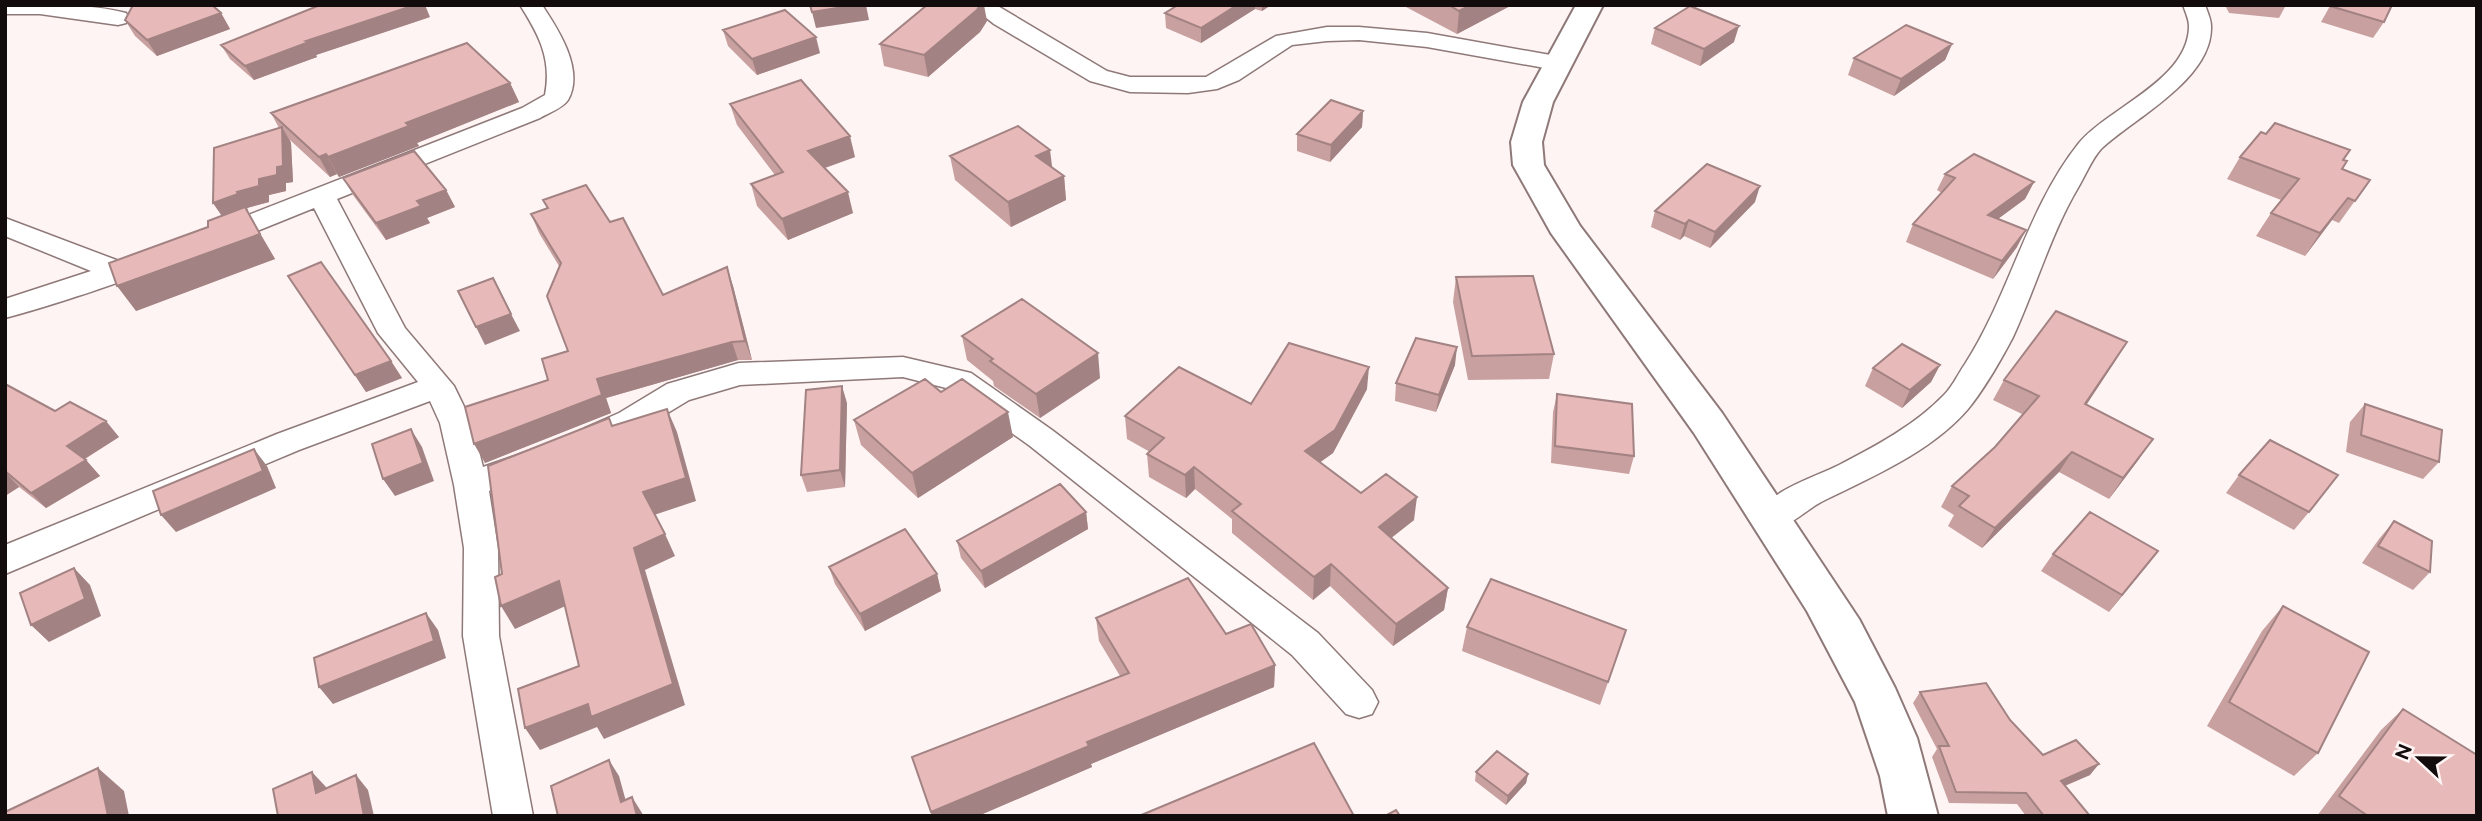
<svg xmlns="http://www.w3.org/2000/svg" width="2482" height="821" viewBox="0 0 2482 821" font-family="Raleway,sans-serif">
<rect width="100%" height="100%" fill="#fef4f4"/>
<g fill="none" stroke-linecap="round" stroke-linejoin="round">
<defs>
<path id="minor" d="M5 5C46 5 86 3 126 13L129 18 126 23 118 25 40 14H5Z
M520 5H542C558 29 585 70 568 100 563 108 548 113 540 118L337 199 405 328 454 386 472 423 483 467 529 451 541 455 545 463 541 471 489 491 498 548 499 636 533 816H493L463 636 464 548 454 485 440 423 430 401 299 450 5 574V545L277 434 418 382 378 333 314 208 225 244 215 247 205 244 201 238 205 232 522 108 545 95C552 59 539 35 520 5Z
M970 5H996L1107 71 1130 77H1206L1276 36 1327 27H1359L1427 33 1556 56 1564 58 1568 63 1564 68 1556 70 1427 47 1359 40 1327 41 1292 45 1239 80 1217 89 1188 93 1130 92 1090 81 994 24Z
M2183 5H2205C2207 11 2211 19 2211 26 2213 79 2134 118 2101 149 2092 159 2086 174 2079 186 2051 233 2036 287 2013 337 2002 358 1983 391 1968 409 1932 451 1874 476 1825 500 1803 510 1786 535 1760 527L1755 518C1771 489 1811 479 1839 465 1876 446 1915 425 1944 395 1953 386 1958 374 1965 364 2010 294 2027 208 2079 143 2108 108 2189 80 2189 26 2189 19 2185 11 2183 5Z
M5 218 119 261 153 251 163 254 167 260C158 273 29 312 5 318V299L91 271 5 236Z
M903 357 971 373 1052 430 1318 633 1372 690 1378 702 1372 714 1359 718 1346 714 1292 655 1030 446 950 389 903 377 740 385 689 400 641 429 607 444 596 448 585 444 580 436 585 428 619 413 667 384 739 363Z"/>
<path id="secondary" d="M1576 5H1603L1553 102 1542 142 1544 165 1580 226 1722 413 1859 619 1895 688 1917 738 1938 816H1888L1880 776 1855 702 1807 611 1694 433 1551 233 1513 165 1511 142 1523 102Z"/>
</defs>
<use href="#minor" stroke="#8e7978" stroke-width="3"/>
<use href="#secondary" stroke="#8e7978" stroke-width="4"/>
<use href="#minor" fill="#fff" fill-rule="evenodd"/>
<use href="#secondary" fill="#fff" fill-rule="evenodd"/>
</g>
<path fill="#c7a09f" d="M1178 5H1271L1262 11 1255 9 1201 43 1166 28 1165 13Z
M1406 5H1512L1457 34 1406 7Z
M2225 5H2286L2279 18 2229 13Z
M2330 6 2384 22 2373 38 2321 22Z
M221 13 230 29 157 56 135 36 125 20Z
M430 17 316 55 317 57 254 80 230 59 221 45Z
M987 21 980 32 928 77 884 66 880 44Z
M1655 28 1734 42 1700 66 1651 44Z
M723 30 820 53 757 75 728 46Z
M1952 44 1945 60 1894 96 1848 75 1854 58Z
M510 83 519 102 417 143 419 146 339 177 337 174 330 177 290 140 291 143 293 182 286 183V191L269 195V202L247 208 248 211H247L275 259 136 311 208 227 222 216 213 203 279 128 271 113Z
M730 104 855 157 825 168 853 213 788 240 757 206 751 184 775 175 737 125Z
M1363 111 1362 127 1330 162 1297 151V134Z
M2266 134 2350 150 2344 160 2342 169 2370 180 2339 223 2332 220 2305 256 2256 236 2271 213 2281 200 2227 179 2240 157Z
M950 156 1052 167 1064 176 1066 200 1011 227 955 180Z
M1945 174 2034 182 2025 199 1998 219 2017 247 1993 279 1906 242 1913 224 1942 193 1937 190Z
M343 178 446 190 455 207 427 218 430 223 386 240 353 195Z
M543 200 610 222 663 295 733 286 752 360H738L606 398 611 413 485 463 548 380 568 351 559 266 539 233 531 214 547 208Z
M1755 202 1710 248 1684 236 1680 240 1651 227 1655 211Z
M288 276 391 361 402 378 366 392Z
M1456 277 1554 354 1549 379 1468 380 1453 302Z
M962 336 1100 378 1040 418 994 386 993 381 967 360Z
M2127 342 2086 405 2139 459 2109 499 2059 472 1982 548 1948 526 1954 515 1941 507 1952 486 1995 447 2022 414 1993 400 2004 380Z
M1455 365 1436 412 1395 401 1396 383Z
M1940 365 1931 382 1902 408 1865 386 1873 368Z
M5 386 55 411 119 437 85 459 100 476 46 508 19 487 5 496Z
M1367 389 1333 453 1320 462 1361 493 1414 520 1391 538 1448 588 1444 610 1393 646 1330 586 1313 600 1232 533V519L1195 489 1186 498 1149 477 1147 454 1150 452 1127 439 1125 416 1251 404Z
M941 392 1013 437 918 498 861 445 854 420Z
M1557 394 1634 456 1629 474 1551 463 1553 412Z
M847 403 845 487 807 492 801 475Z
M2365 404 2439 462 2423 479 2346 452 2350 422Z
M2239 475 2309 512 2294 530 2226 493Z
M1086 512 1088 529 985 588 961 558 957 541Z
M2394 521 2430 572 2413 590 2362 563 2379 539Z
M2158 551 2109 612 2041 571 2053 554Z
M829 567 937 574 941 591 865 631 835 584Z
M2283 606 2318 753 2294 776 2207 726 2262 631Z
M1096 618 1226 634 1275 665 1274 687 1091 764 1092 767 978 816H932L912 757 1120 676 1099 641Z
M1467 627 1618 654 1600 705 1462 651Z
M1920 692 2010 720 2043 755 2090 775 2065 786 2090 816H2026L2017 804 1949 803 1932 757 1937 749 1913 703Z
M2403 709 2477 816H2317L2381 730Z
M1476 772 1528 774 1526 783 1506 805 1475 781Z"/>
<path fill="#a28282" d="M415 5H425L430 17 316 55 317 57 254 80 245 66 306 41Z
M856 5H866L869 20 816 28 812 12Z
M980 5H984L987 21 980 32 928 77 924 55Z
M1237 5H1255V9L1201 43V28Z
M1262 5H1271L1262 11Z
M1471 5H1512L1457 34 1459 11Z
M221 13 230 29 157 56 147 40Z
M1739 26 1734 42 1700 66 1704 49Z
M816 37 820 53 757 75 752 59Z
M1952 44 1945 60 1894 96 1901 79Z
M510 83 519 102 417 143 419 146 339 177 328 157 406 123Z
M1363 111 1362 127 1330 162 1331 145Z
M282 127 291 143 293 182 286 183V191L269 195V202L247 208 248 211H247L275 259 136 311 117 286 224 219 213 203 237 192 277 167Z
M850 136 855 157 813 172 808 151Z
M1050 150 1053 174 1036 156Z
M326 154 337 174 330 177 319 157Z
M1064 176 1066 200 1011 227 1008 202Z
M2034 182 2025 199 1980 232 1988 215Z
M1760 186 1755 202 1710 248 1715 232Z
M446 190 455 207 427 218 430 223 386 240 376 223 417 201Z
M848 192 853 213 788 240 782 219Z
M2348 198 2332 220 2305 256 2320 233Z
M1689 220 1684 236 1680 240 1685 224Z
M2026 230 2017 247 1993 279 2002 261Z
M727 267 733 286 752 360 745 341Z
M511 314 520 331 485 345 476 327Z
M732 342 738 360 606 398 611 413 485 463 474 444 597 379Z
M2127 342 2114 363 2073 425 2085 404Z
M1457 347 1455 365 1436 412 1439 395Z
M1098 353 1100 378 1040 418 1036 394Z
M391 361 402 378 366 392 355 375Z
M1940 365 1931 382 1902 408 1910 390Z
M1369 367 1367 389 1333 453 1304 474 1305 451Z
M842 386 847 403 845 487 840 470Z
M667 409 677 432 696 501 654 515 643 492Z
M1008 412 1013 437 918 498 912 473Z
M106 421 119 437 81 461 67 446Z
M411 429 422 447 434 481 395 496 383 479Z
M2153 439 2139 459 2109 499 2123 478Z
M254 449 267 466 276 488 176 532 161 515Z
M2072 452 2059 472 1982 548 1995 528Z
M86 460 100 476 46 508 31 493Z
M1194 467 1195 489 1186 498 1185 475Z
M5 472 19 487 5 496Z
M1417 497 1414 520 1376 550 1379 527Z
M1086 512 1088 529 985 588 981 571Z
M665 534 675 556 645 570 685 705 604 739 597 727 540 750 525 728 588 704 634 548Z
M2158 551 2145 568 2109 612 2122 595Z
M1331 564 1330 586 1313 600 1314 577Z
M74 568 90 585 101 616 49 642 31 625Z
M937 574 941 591 865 631 860 614Z
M559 581 572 603 515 629 501 606Z
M1448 588 1444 610 1393 646 1396 624Z
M426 613 438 630 446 658 333 704 319 687Z
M1275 665 1274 687 1091 764 1092 767 978 816H932L931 812 1087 742Z
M609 760 619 776 630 816 621 802Z
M2099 764 2090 775 2052 791 2061 781Z
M98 768 124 791 129 816H108Z
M312 772 326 787 329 808 316 793Z
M1528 774 1526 783 1506 805 1508 796Z
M356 775 368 790 374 816H364Z
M632 797 642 813 643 816H637Z"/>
<path fill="#e7bab9" stroke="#a28282" stroke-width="2" d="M133 5H212L221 13 147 40 125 20Z
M320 5H415L306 41 309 42 245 66 221 45Z
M810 5H856L812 12Z
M927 5H980L977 10 924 55 880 44Z
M1178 5H1237L1201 28 1165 13Z
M1449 5H1471L1459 11Z
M2331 5H2392L2384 22 2330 6Z
M1690 6 1739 26 1704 49 1655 28Z
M785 10 816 37 752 59 723 30Z
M1906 25 1952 44 1901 79 1854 58Z
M467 43 510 83 406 123 409 126 328 157 326 154 319 157 271 113Z
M801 80 850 136 808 151 848 192 782 219 751 184 783 172 730 104Z
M1331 100 1363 111 1331 145 1297 134Z
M2275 123 2350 150 2343 160 2347 161 2342 169 2370 180 2355 201 2348 198 2320 233 2271 213 2299 179 2240 157 2261 132 2266 134Z
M1018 126 1050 150 1036 156 1064 176 1008 202 950 156Z
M282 127 283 166 277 167V175L259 179V186L237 192 238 194 213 203 214 148Z
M414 151 446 190 417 201 421 206 376 223 343 178Z
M1974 154 2034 182 1988 215 2026 230 2002 261 1913 224 1955 178 1945 174Z
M1707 164 1760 186 1715 232 1689 220 1685 224 1655 211Z
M586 185 610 222 623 218 663 295 727 267 745 341 732 342 597 379 602 395 474 444 465 407 548 380 542 359 568 351 547 296 561 263 531 214 548 208 543 200Z
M245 207 260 234 117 286 109 263 208 227V221Z
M321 262 391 361 355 375 288 276Z
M1533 276 1554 354 1472 356 1456 277Z
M493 278 511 314 476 327 458 291Z
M1022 299 1098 353 1036 394 990 361 993 359 962 336Z
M2056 311 2127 342 2085 404 2153 439 2123 478 2072 452 1995 528 1959 506 1969 496 1952 486 1995 447 2039 396 2004 380Z
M1416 338 1457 347 1439 395 1396 383Z
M1289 343 1369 367 1335 430 1305 451 1361 493 1386 474 1417 497 1379 527 1448 588 1396 624 1331 564 1314 577 1232 511 1241 504 1194 467 1185 475 1147 454 1164 438 1125 416 1179 367 1251 404Z
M1902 344 1940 365 1910 390 1873 368Z
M925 379 941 392 962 379 1008 412 912 473 854 420Z
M7 385 55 411 70 402 106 421 67 446 86 460 31 493 5 471V386Z
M842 386 840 470 801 475 806 390Z
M1557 394 1632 404 1634 456 1555 446Z
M2365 404 2442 430 2439 462 2361 435Z
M667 409 686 478 643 492 665 534 634 548 673 684 591 717 588 704 525 728 518 689 579 666 559 581 501 606 495 577 502 574 488 466 609 418 612 426Z
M411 429 423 463 383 479 372 444Z
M2270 440 2338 475 2309 512 2239 475Z
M254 449 263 471 161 515 153 491Z
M1060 484 1086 512 981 571 957 541Z
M2090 512 2158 551 2122 595 2053 554Z
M2394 521 2432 541 2430 572 2378 546Z
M905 529 937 574 860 614 829 567Z
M74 568 85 599 31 625 20 593Z
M1188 578 1226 634 1251 624 1275 665 1087 742 1089 746 931 812 912 757 1129 673 1096 618Z
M1491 579 1626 630 1608 682 1467 627Z
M2283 606 2369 652 2318 753 2229 702Z
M426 613 434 641 319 687 314 658Z
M1986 683 2010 720 2043 755 2076 740 2099 764 2061 781 2090 816H2044L2026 793 1956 792 1939 746H1949L1920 692Z
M2403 709 2477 755V816H2368L2339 796Z
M1314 743 1354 816H1139Z
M1497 751 1528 774 1508 796 1476 772Z
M609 760 621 802 632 797 637 816H558L551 786Z
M98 768 108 816H5V812Z
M312 772 316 793 356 775 364 816H278L273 789Z
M1396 810 1400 816H1385Z"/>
<rect width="2482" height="821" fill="none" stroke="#130c0c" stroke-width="14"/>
<g transform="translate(2419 758) rotate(292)" stroke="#fef4f4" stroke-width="5" paint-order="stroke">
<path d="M0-5L12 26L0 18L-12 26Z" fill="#130c0c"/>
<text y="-10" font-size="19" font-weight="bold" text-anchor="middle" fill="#130c0c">N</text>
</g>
</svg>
